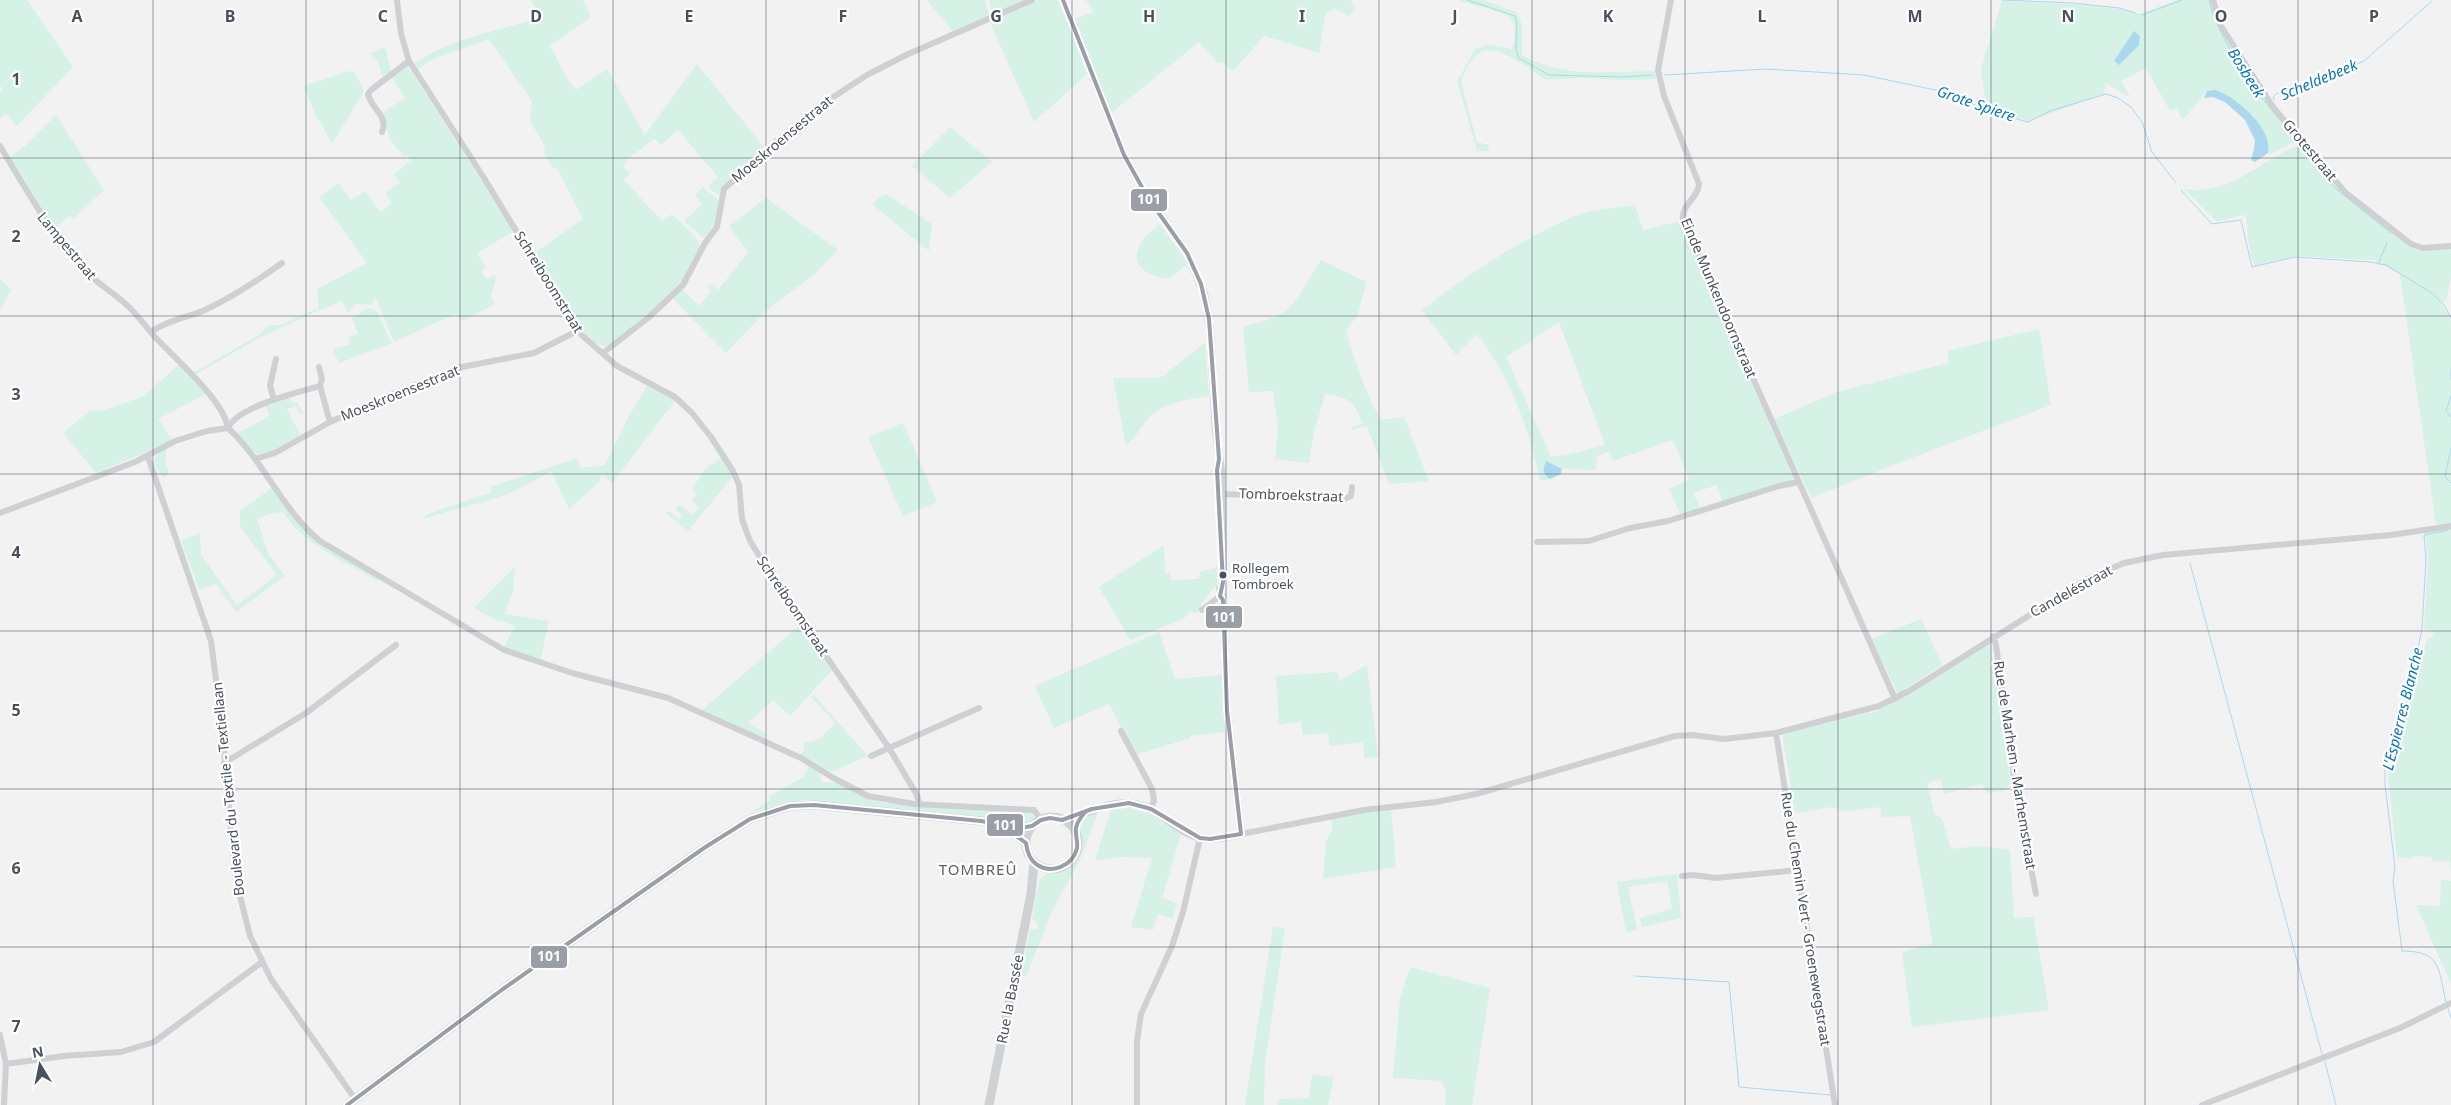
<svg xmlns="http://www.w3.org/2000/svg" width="2451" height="1105" viewBox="0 0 2451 1105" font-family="'Noto Sans',sans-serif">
<rect width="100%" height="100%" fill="#f2f2f2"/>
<path fill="#d6f1e5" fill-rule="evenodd" d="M0 0H27L73 67 17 126 6 114 0 119V92L2 90 0 84Z
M531 0H583L591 17 550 46 566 77 576 90 607 69 645 135 697 64 764 147 731 177 718 195 708 187 718 177 678 130 661 145 654 139 626 160 623 167 630 173 624 180 662 221 672 214 696 237 700 246 679 287 668 298 609 346C583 352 545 274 533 254L583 219 557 168 552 167 543 150 546 148 530 121 532 101 489 39 431 60 417 70 414 64C450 38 497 31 539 18Z
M927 0H985L989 16 953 32Z
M989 0H1026L996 13 992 12Z
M1039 0H1058L1087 74 1034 122 990 22Z
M1086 0H1351L1354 8 1350 16 1335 9 1326 12 1319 53 1264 36 1234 70H1231L1224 63H1218L1199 42 1110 114 1074 19 1094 12Z
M1458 0H1483L1517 12 1522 25V55C1562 79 1610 71 1655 71L1656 79C1630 81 1606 79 1580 78 1568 78 1556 81 1544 79 1531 69 1494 41 1478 54 1469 61 1465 71 1461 81L1477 142 1489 145 1488 151H1477L1457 81 1476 48 1488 45 1512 49C1516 35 1518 21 1503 13Z
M2177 0H2211L2217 25 2268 105 2285 123 2297 140 2295 142 2269 155 2268 143 2221 92 2207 91 2183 120 2176 108 2170 111 2146 68 2121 81 2131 98 2106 83 2104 94 2029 121 1987 110 1981 69 2002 1 2071 4 2119 9 2140 14Z
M385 47 391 71 383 77 378 61 370 54Z
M407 65 514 231 477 253 486 267 481 271 487 279 494 275 496 278 491 297 495 304 462 321 457 313 394 342 376 298 371 305 355 304 348 312 342 301 319 311 317 289 367 263 319 197 339 183 351 200 365 191 380 212 392 203 385 193 400 182 394 174 411 160 407 155 404 157 389 138 386 120 382 113 405 98 392 77Z
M349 71 355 73 364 91 332 144 320 121H318L304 86Z
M56 115 104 190 73 219 69 216 54 230 10 157 27 144Z
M950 127 992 162 950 198 912 166Z
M2296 146H2302L2307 150 2336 187 2410 247 2451 248V278L2446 301 2441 303 2451 321V523L2436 524 2400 275 2385 266 2376 264V260L2295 256 2254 266 2248 240 2246 216 2242 215 2217 222 2183 188C2225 199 2259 162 2296 146Z
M703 187 718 200C718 217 715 226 705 239L684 221 702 204 695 195Z
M886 194 932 224 929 251 873 205 879 197Z
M766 198 838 250 814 275 768 309 726 353 673 299 682 289 699 306 711 291 707 286 710 284 718 290 748 252 729 226Z
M1635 205 1643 230 1681 221 1794 479 1792 481 1723 503 1717 485 1693 493 1701 510 1681 516 1669 489 1689 479 1673 440 1613 461 1608 452 1597 456 1596 469 1593 470 1562 469 1546 461 1545 475 1550 479 1540 481C1529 428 1510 376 1477 334L1456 355 1422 310C1468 274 1520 240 1575 216 1592 209 1616 208 1635 205ZM1559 322 1605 445 1571 454 1551 457 1506 357Z
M1160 224 1188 264 1168 279C1125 272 1130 246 1160 224Z
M1321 260 1366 282 1358 315 1346 330C1355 361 1365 393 1381 420L1404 417 1429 481 1389 484 1367 426 1352 430V427L1362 424C1357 402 1346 396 1325 394L1314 432 1309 463 1275 459 1278 428 1273 391 1249 392 1243 327C1254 323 1267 321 1278 316 1295 308 1311 275 1321 260Z
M0 278 11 290 0 310Z
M368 308 376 310 392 343 339 363 333 349 350 345 348 337 358 334 352 318Z
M316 309 317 311 257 339 195 375 193 373 261 334 267 326 283 324Z
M2039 329 2051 405 1901 462 1811 498 1774 419 1834 393 1948 363V351Z
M1205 343 1209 396C1187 400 1164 401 1148 419 1140 428 1136 438 1126 445L1113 378H1155L1163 376Z
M179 364 206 394 158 419 171 439 149 451 96 473 63 433 91 410 102 411 144 396Z
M648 384 675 401 612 483 602 474 599 482 569 509 551 471C534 481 518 491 499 497 473 506 447 510 421 520L428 514 492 492 490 487 577 458 581 468 605 465 629 416Z
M289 396 292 403 297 402 303 413 300 414 296 406 287 409 301 437C292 441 266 458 257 454 249 450 243 439 238 433L266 418 269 415 265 404Z
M903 423 937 502 903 516 868 437Z
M166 448 165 462 169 474 162 478 154 462 156 456Z
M721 458H723L733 476 688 531 666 513 668 511 679 519 682 515 675 508 679 505 693 515 698 507 692 500 697 494 692 489 705 469Z
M272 488 302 527 380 577 377 581C343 560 305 546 282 511L277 515 276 512 257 519 268 553 285 576 236 612 216 584 199 590 181 540 200 534 201 555 237 605 277 575 240 526V511Z
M2451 528V875L2450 861H2432L2431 857 2413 856 2411 859 2397 857 2388 776 2394 748 2416 686 2427 638H2432L2434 634 2431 631 2424 629 2428 559 2425 532Z
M1164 545 1165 573H1170L1171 580 1199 579 1200 572 1217 567V584L1200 605 1202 608 1195 614 1192 611 1183 619 1130 640 1099 587Z
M515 567 513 590 505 614 549 621 540 663 504 647 515 626 502 620 500 622 474 608Z
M1921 619 1942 665 1898 694 1871 639Z
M801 624 833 669 790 716 773 700 748 723 766 734 764 740 701 711Z
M1159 632 1175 679 1222 675 1226 732 1190 736V738L1136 755 1109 704 1054 728 1035 686Z
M1990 642 2011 783 2005 790 1987 793 1982 784 1944 794 1941 779 1927 783 1935 815 1942 819 1951 849 1979 846 2010 850 2014 918 2033 917 2049 1010 1912 1027 1902 952 1933 944 1910 816 1882 817 1880 807 1846 811 1831 807 1795 813 1782 734 1877 711Z
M1367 665 1378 757 1364 758 1363 742 1330 746 1328 733 1303 735 1301 721 1279 725 1276 676 1337 672 1339 681Z
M813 694 868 756 831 772 800 755 805 749 803 743 820 739 835 723 811 697Z
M809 765 819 770 821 782 836 783 871 799 886 803 1032 812 1034 819 1023 825 976 816 805 800 783 803 750 813 770 800 769 796 804 777Z
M1131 808 1152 815 1181 834 1162 898 1177 903 1173 918 1158 914 1153 930 1131 927 1152 858 1120 857 1095 861 1111 809Z
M1391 808 1396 867 1323 879 1326 841 1332 830 1331 819Z
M1098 812 1080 860 1052 911 1026 976 1021 975 1030 929H1037L1039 926 1036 921 1032 920 1039 881 1046 874 1067 868 1077 858 1080 845 1077 830 1083 817Z
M1677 874 1681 918 1642 927 1640 918 1672 909 1667 881 1628 887 1637 930 1626 932 1617 882Z
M2441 880 2451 881V984L2416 905 2440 906Z
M1273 927 1285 928 1265 1063 1264 1105H1245Z
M1410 967 1490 988 1472 1105H1445L1446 1090 1441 1081 1393 1078 1400 998Z
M1312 1074 1334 1077 1328 1105H1277L1281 1099 1309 1098Z"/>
<path fill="#abd7ef" d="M2134 31 2140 36 2139 45 2119 65 2114 61Z
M2215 90C2235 95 2274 130 2268 153L2255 162 2251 160 2254 149 2255 140 2245 120 2225 102 2213 97 2204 98 2207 91Z
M1546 461 1562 469 1561 474 1550 479C1542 474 1543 469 1546 461Z"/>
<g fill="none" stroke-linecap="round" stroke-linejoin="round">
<path stroke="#abd7ef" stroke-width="1" d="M1467 0 1515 16C1520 29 1512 47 1519 58L1549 75 1625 77 1652 75
M2002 0 2072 3 2119 8 2135 13
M2209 0C2216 35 2259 98 2284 124
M2142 15 2182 0
M1665 75 1766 69 1864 75 1945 92 1991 112 2028 122 2050 111 2106 94 2118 98 2131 107 2142 122 2152 152 2176 183
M2274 100 2273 97 2276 94 2329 76 2364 61 2432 1
M2304 149 2335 188 2391 233
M2181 190 2212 224 2241 220 2252 267 2295 257 2370 262 2386 265 2432 293 2444 305 2451 318
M2379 262 2387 242
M2451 370V380
M2451 396 2446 411 2451 417
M2451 448 2445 477 2451 483
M2190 563 2322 1054
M1635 976 1729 982 1739 1087 1830 1095
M2446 1002C2438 969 2442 951 2402 951L2393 881 2395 867 2385 785V768L2407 701 2422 629 2426 559 2424 535 2448 530
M2448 1008 2451 1018
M2325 1062 2336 1105"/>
<path stroke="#ced0d3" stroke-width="6" d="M397 0 401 34 409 61 484 178 577 331 617 366 675 397 692 413 711 437 733 471 739 485 742 519 750 541 778 586 889 748 917 795 919 804
M1671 0 1658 70 1664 96 1699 184C1698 199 1681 204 1683 220L1895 699
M2213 0 2221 26 2273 107 2345 192 2411 244 2423 248 2451 246
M382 132C389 117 371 108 368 94L371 90 409 61
M0 146C25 188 48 229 81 266 95 283 115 293 130 308 139 317 146 327 155 337 175 358 224 401 228 428
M151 332C168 320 186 318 205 310 233 297 257 281 282 263
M603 353 648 318 683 285 705 243 717 227 724 189 779 139 818 107 867 75 906 55 1032 0
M319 367 322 379 320 386
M274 399 270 386 276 359
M228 428C237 407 298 392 320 386L330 422
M148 457 211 641 222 727 235 876 250 936 271 979 355 1099
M255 459 275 453 330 422 390 395 462 367 534 353 577 331
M1222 494 1344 499 1351 496 1352 487
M0 513 135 462 175 441 207 431 228 428C264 461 282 510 320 541L504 650 572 673 668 698 801 758 835 779 868 796 914 804 1034 810 1041 820
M1537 542 1589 541 1630 528 1668 521 1779 486 1798 482
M1202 610 1220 596
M1993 636 1996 645 2016 791 2036 894
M1121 731 1152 789 1154 800 1151 809
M1776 733 1835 1105
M871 756 979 708
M224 763 306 713 396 645
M1241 834 1364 810 1436 802 1476 794 1675 736 1692 735 1724 739 1776 733 1879 706 1909 691 2087 579 2124 563 2163 555 2391 535 2451 526
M1682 876 1693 875 1716 878 1798 870
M0 1035 6 1064 4 1105
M6 1064 64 1056 121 1052 154 1042 262 962
M1137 1105V1041L1141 1014 1172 946 1183 912 1200 838
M2202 1105 2400 1028 2451 1003"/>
<path stroke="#ced0d3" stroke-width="8" d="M1062 820C1086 815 1108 800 1134 804 1163 808 1180 839 1210 839 1220 839 1231 836 1241 834L1227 710 1223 600 1220 589 1223 582 1221 471 1216 432 1210 328 1204 293 1187 253 1148 198 1124 155 1063 0
M1075 831 1079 819 1085 812"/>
<path stroke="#cfd2d5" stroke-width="9" d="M1026 843a26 26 0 1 1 52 0a26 26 0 1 1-52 0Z
M1004 827 1026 843
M347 1105 503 989 704 848 750 819 790 806 814 805 981 821 1020 828 1032 826
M989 1105 1031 894 1034 862"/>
<defs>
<path id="bus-1" d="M1063 0 1124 155 1148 198 1187 253 1201 284 1209 319 1219 459 1217 470 1223 582 1220 596 1223 600 1227 710 1241 834
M1001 825 1026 843C1027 851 1029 859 1036 864 1051 875 1073 866 1077 848 1078 841 1075 835 1076 828 1077 821 1082 816 1086 811
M347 1105 503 989 704 848 750 819 790 806 814 805 981 821 1020 828 1032 826 1041 820 1050 818 1062 820 1092 809 1129 803 1151 809 1200 838 1210 839 1241 834"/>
</defs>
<use href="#bus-1" stroke="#fff" stroke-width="8"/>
<use href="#bus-1" stroke="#9a9fa7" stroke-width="4"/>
</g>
<path fill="none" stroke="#48515f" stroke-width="1" stroke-opacity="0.55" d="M153 0V1105M306 0V1105M460 0V1105M613 0V1105M766 0V1105M919 0V1105M1072 0V1105M1226 0V1105M1379 0V1105M1532 0V1105M1685 0V1105M1838 0V1105M1991 0V1105M2145 0V1105M2298 0V1105M0 158H2451M0 316H2451M0 474H2451M0 631H2451M0 789H2451M0 947H2451"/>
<circle fill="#48515f" stroke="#fff" stroke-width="2" cx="1223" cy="575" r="4.5"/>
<g text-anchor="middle" stroke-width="4.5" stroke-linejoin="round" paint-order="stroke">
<g font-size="13" fill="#48515f" stroke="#fff" text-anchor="start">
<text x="1232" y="573">Rollegem<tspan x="1232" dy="16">Tombroek</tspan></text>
</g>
<g font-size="14" fill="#48515f" stroke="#fff">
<text transform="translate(782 139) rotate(-40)" y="5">Moeskroensestraat</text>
<text transform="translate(2310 150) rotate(50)" y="5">Grotestraat</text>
<text transform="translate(67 246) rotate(50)" y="5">Lampestraat</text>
<text transform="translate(549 282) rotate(58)" y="5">Schreiboomstraat</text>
<text transform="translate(1719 298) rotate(67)" y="5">Einde Munkendoornstraat</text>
<text transform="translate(400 393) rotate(-22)" y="5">Moeskroensestraat</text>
<text transform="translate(1291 495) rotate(2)" y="5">Tombroekstraat</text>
<text transform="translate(2071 591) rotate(-29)" y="5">Candeléstraat</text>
<text transform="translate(793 606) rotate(56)" y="5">Schreiboomstraat</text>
<text transform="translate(2015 765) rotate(81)" y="5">Rue de Marhem - Marhemstraat</text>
<text transform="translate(228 789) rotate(-96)" y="5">Boulevard du Textile - Textiellaan</text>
<text transform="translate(1806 919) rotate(81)" y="5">Rue du Chemin Vert - Groenewegstraat</text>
<text transform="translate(1010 999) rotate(-79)" y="5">Rue la Bassée</text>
</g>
<g font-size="15" font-style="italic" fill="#0976b1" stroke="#fff">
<text transform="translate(2246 73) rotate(58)" y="5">Bosbeek</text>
<text transform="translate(2319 80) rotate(-23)" y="5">Scheldebeek</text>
<text transform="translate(1976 104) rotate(19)" y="5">Grote Spiere</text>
<text transform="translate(2403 709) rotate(-76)" y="5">L'Espierres Blanche</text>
</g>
<g font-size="15" letter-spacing="1" fill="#5d6066" stroke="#fff">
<text x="978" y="875">TOMBREÛ</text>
</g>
</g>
<g font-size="16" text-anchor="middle" font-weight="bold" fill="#48515f" stroke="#fff" stroke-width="4.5" stroke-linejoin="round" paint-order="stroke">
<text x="77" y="22">A</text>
<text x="230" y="22">B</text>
<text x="383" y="22">C</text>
<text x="536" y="22">D</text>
<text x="689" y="22">E</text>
<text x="843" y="22">F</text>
<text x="996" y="22">G</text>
<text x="1149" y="22">H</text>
<text x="1302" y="22">I</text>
<text x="1455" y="22">J</text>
<text x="1608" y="22">K</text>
<text x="1762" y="22">L</text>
<text x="1915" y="22">M</text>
<text x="2068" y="22">N</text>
<text x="2221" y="22">O</text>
<text x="2374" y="22">P</text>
<text x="16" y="85">1</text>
<text x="16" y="242">2</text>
<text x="16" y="400">3</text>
<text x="16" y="558">4</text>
<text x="16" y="716">5</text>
<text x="16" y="874">6</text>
<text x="16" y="1032">7</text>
</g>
<g stroke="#fff" stroke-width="2">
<rect x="1130" y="188" width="38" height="24" rx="5" fill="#9a9fa7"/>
<rect x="1205" y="605" width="38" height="24" rx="5" fill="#9a9fa7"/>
<rect x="986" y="813" width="38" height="24" rx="5" fill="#9a9fa7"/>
<rect x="530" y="945" width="38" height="24" rx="5" fill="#9a9fa7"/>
</g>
<g font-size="14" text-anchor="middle" font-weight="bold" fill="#fff">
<text x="1149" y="204">101</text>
<text x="1224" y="622">101</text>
<text x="1005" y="830">101</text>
<text x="549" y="961">101</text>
</g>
<g transform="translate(40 1065) rotate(350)" stroke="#ffffff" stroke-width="4" paint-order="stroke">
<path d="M0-4L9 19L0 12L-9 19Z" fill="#48515f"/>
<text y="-8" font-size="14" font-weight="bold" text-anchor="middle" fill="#48515f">N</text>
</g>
</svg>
